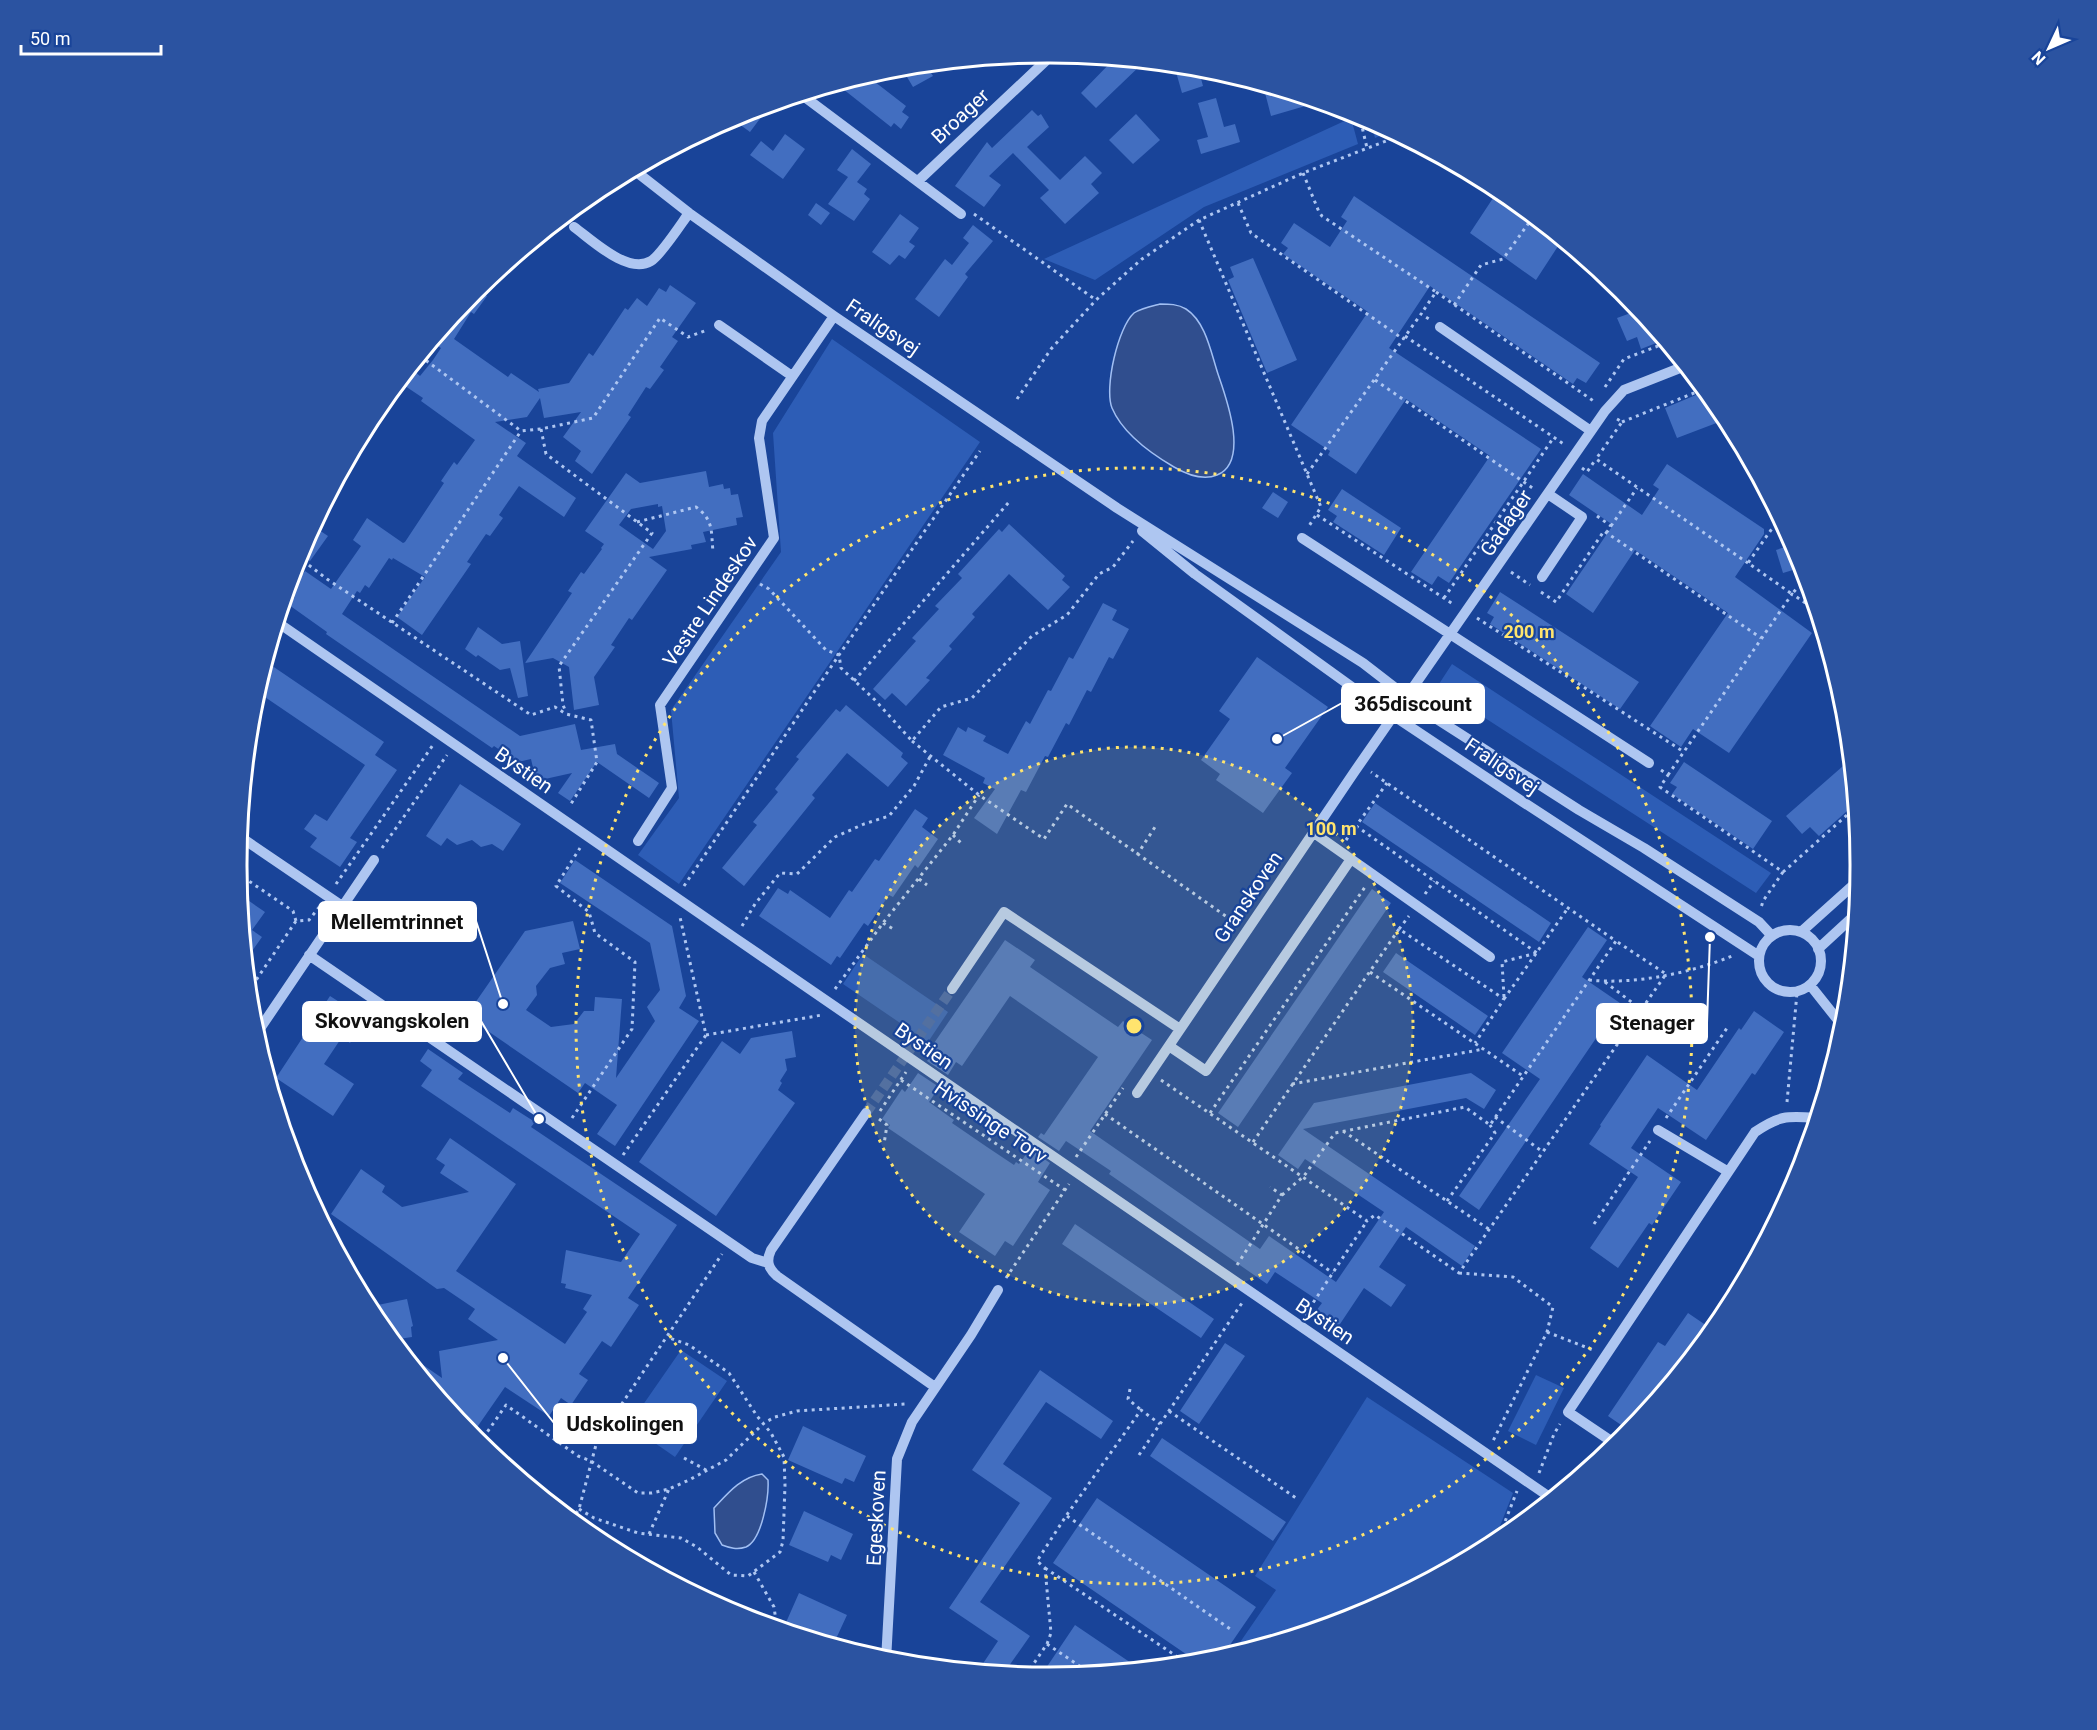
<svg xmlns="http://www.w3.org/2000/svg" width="2097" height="1730" viewBox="0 0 2097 1730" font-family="Roboto,sans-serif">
<rect width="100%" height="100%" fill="#194499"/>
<path fill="#2d5db6" d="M1351 118 1358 144 1204 207 1095 280 1044 259Z
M1370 120 1391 131 1375 138Z
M832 339 980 442 679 884 638 855 679 798 671 710 781 552 773 433Z
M1452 664 1771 873 1756 893 1437 687Z
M863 954 948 1012 928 1042 843 984Z
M681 1350 727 1381 675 1457 629 1425Z
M1536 1375 1564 1388 1536 1445 1508 1431Z
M1367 1397 1513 1493 1493 1544 1359 1616 1232 1654 1276 1590 1255 1576Z"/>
<path fill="#304e8e" stroke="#a1bff3" stroke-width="1.5" d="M1160 304C1169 304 1178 304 1186 309 1206 322 1211 353 1218 374 1226 397 1250 462 1217 475 1203 481 1186 474 1174 467 1150 453 1123 434 1112 408 1104 388 1118 327 1134 313 1141 308 1152 306 1160 304Z
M762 1474 768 1480C769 1496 762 1540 746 1547 737 1550 730 1548 722 1545L715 1533 714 1508C728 1493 741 1477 762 1474Z"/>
<path fill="#426ec0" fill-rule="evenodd" d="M1114 59 1144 62 1096 108 1081 93Z
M926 65 933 76 913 87 901 67Z
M1174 65 1198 67 1203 86 1182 93Z
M866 75 906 106 902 112 909 117 901 129 894 123 891 127 843 89 849 81Z
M1263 85 1319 102 1271 116Z
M1216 98 1224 127 1235 124 1240 142 1201 154 1197 140 1208 137 1198 103Z
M771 104 750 132 731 118 738 114Z
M1032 110 1038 116 1041 114 1049 127 1027 147 1060 180 1085 156 1102 173 1091 184 1099 193 1065 224 1040 198 1049 190 1013 153 989 176 1001 185 984 207 955 186 987 142 992 148Z
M1136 114 1160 140 1133 164 1109 140Z
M785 134 805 149 783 179 750 155 761 141 773 151Z
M852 149 871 164 857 182 867 189 864 194 870 199 854 221 828 204 848 177 837 170Z
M1499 189 1562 240 1536 280 1470 233Z
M1354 196 1600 363 1586 383 1577 378 1573 384 1430 286 1389 348 1541 449 1449 583 1438 576 1432 585 1411 572 1490 456 1406 399 1356 474 1328 455 1330 451 1291 425 1368 312 1283 254 1288 248 1281 243 1294 223 1330 247 1347 221 1341 217Z
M816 203 830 213 821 225 808 215Z
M900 214 919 228 909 242 915 246 905 259 899 255 890 265 872 252Z
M973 225 993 241 965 274 968 277 939 317 915 299 945 259 952 265 969 243 963 238Z
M1253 258 1297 360 1267 373 1228 280 1234 277 1230 267Z
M670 285 696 303 672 337 678 341 660 367 664 370 650 389 646 387 628 415 631 417 592 474 575 461 581 451 563 437 581 412 544 418 540 398 527 417 495 422 526 443 517 456 576 498 564 517 519 486 499 515 503 518 490 536 486 534 467 562 471 564 422 635 397 617 425 577 393 558 392 560 389 558 369 588 365 585 360 593 357 591 342 614 520 736 575 724 581 750 615 744 617 754 659 783 649 798 597 762 570 801 558 793 572 773 536 781 531 759 518 762 494 746 492 748 326 634 327 632 289 605 295 597 289 593 305 571 331 589 361 546 353 540 367 518 403 543 405 542 444 483 441 481 454 462 457 465 475 440 421 401 423 398 399 382 410 368 420 376 433 360 441 348 432 342 477 288 487 296 474 314 471 312 454 339 508 377 511 373 539 392 538 389 569 383 589 353 593 356 625 308 628 310 637 298 647 306 659 288 666 292Z
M1639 310 1664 340 1641 349 1637 337 1627 341 1617 318Z
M1703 392 1706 400 1711 398 1727 419 1677 438 1665 408Z
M1667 464 1764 529V534L1735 577 1812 633 1729 753 1693 729 1681 747 1650 726 1728 613 1635 550 1593 613 1566 594 1613 525 1569 495 1583 474 1642 515 1659 489 1653 485Z
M706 471 709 487 723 484 724 489 730 488 731 495 738 494 743 517 736 518 737 525 703 532 706 542 691 545 692 549 649 557 667 570 632 620 629 618 611 645 615 647 594 677 599 705 574 710 569 667 553 658 525 663 572 593 568 591 581 572 584 574 602 549 601 548 604 544 585 531 626 473 640 483ZM658 504V507L662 506 666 531 653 549 619 525 631 509Z
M1342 489 1401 528 1384 555 1333 522 1337 516 1328 510Z
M1273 492 1288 502 1278 518 1262 508Z
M1009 524 1065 576 1062 580 1070 587 1048 610 1009 574 972 614 975 617 949 646 952 649 926 678 930 680 906 706 892 693 885 700 873 689 916 641 912 638 939 609 935 606 962 578 958 574 999 529 1002 532Z
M313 526 328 536 310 561 298 553Z
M1794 544 1803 567 1783 573 1776 550Z
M1500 592 1639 682 1620 709 1490 624 1494 617 1487 613Z
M1103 603 1117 610 1112 620 1129 629 1113 659 1109 657 1091 692 1087 690 1069 725 1066 723 1048 757 1045 756 1026 792 1021 790 997 834 974 818 995 789 983 783 985 778 943 755 958 727 966 732 968 727 986 736 983 741 1008 754 1026 721 1030 724 1048 690 1051 691 1069 657 1073 659Z
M478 627 502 644 520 641 528 696 518 698 510 668 500 670 478 655 476 657 465 649Z
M1257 657 1328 707 1285 768 1292 773 1263 813 1216 780 1220 774 1201 760 1230 719 1219 711Z
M265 661 384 742 375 755 397 770 350 838 357 842 340 867 310 847 317 838 304 829 315 814 327 821 365 765 256 691Z
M846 705 903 753 901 757 908 763 888 787 847 753 812 795 815 798 744 886 722 868 757 825 753 822 778 792 775 789 799 759 796 757 836 709 840 712Z
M1851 759 1855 804 1819 836 1810 827 1802 834 1786 816Z
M1684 762 1772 821 1753 849 1672 794 1677 787 1670 783Z
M460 784 521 824 503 851 492 844 481 847 472 840 457 845 447 838 441 846 426 836Z
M1375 803 1551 923 1539 942 1362 822Z
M915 809 928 818 922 827 938 839 918 868 915 865 893 897 889 895 868 926 864 923 840 958 837 956 831 965 759 916 778 888 788 894 790 890 830 918 849 890 852 892 875 859 879 861Z
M575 860 672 926 686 996 679 1008 699 1021 615 1146 597 1134 617 1105 585 1083 578 1093 466 1016 525 931 573 921 580 949 562 953 565 964 550 968 536 986 537 995 526 1010 551 1027 574 1024 584 1011H594L595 997 622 999 616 1078 655 1021 647 1007 660 990 650 943 560 883Z
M1372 889 1391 903 1238 1127 1218 1113Z
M239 894 265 912 252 930 262 937 245 961Z
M1588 927 1607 940 1582 977 1620 1003 1479 1210 1459 1196 1540 1079 1502 1053Z
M1005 940 1035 960 1030 967 1118 1027 1123 1021 1152 1040 1090 1131 1260 1249 1269 1236 1336 1282 1384 1212 1305 1159 1298 1169 1278 1155 1314 1103 1471 1073 1496 1090 1484 1109 1466 1098 1303 1129 1475 1246 1462 1266 1406 1227 1379 1267 1406 1285 1391 1307 1364 1288 1336 1330 1313 1315 1322 1303 1275 1272 1267 1284 1109 1174 1111 1171 1066 1141 1059 1151 1038 1137 1041 1133 1044 1135 1098 1057 1010 996 962 1066 956 1062 948 1075 927 1061 936 1048 932 1046Z
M1396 953 1488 1016 1475 1035 1383 972Z
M330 996 366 1019 350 1043 342 1037 324 1064 354 1084 333 1116 276 1078Z
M1754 1011 1784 1032 1755 1075 1752 1073 1706 1140 1658 1108 1631 1148 1681 1182 1652 1225 1649 1223 1618 1268 1590 1248 1638 1177 1589 1144 1601 1126 1600 1125 1647 1055 1697 1090 1739 1028 1741 1030Z
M792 1031 796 1057 785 1059 787 1070 780 1081 782 1083 778 1090 795 1103 716 1216 639 1162 722 1041 740 1054 751 1038Z
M428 1049 463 1073 458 1079 510 1113 513 1108 535 1122 531 1127 677 1225 628 1298 639 1305 611 1347 602 1341 579 1374 588 1380 571 1405 561 1398 549 1416 505 1387 471 1436 410 1361 413 1358 442 1378 439 1351 498 1340 468 1319 475 1309 444 1288 437 1289 331 1214 361 1169 385 1186 382 1192 402 1207 469 1192 440 1173 445 1165 436 1159 450 1138 516 1184 456 1271 565 1344 587 1312 583 1309 592 1295 565 1288 566 1284 561 1283 566 1250 621 1262 640 1234 421 1086 432 1070 420 1061Z
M918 1073 939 1087 929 1102 954 1120 952 1123 987 1147 1014 1165 1016 1162 1019 1164 1030 1149 1050 1163 1038 1182 1050 1190 1013 1246 1005 1241 995 1256 959 1232 985 1194 888 1128 890 1125 882 1119 902 1089 905 1092Z
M1075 1224 1214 1319 1201 1338 1062 1244Z
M407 1299 413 1326 411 1327 412 1337 392 1340 373 1316 368 1307Z
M1688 1313 1713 1330 1630 1431 1608 1416 1658 1342 1665 1346Z
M1225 1343 1245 1356 1199 1424 1180 1411Z
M1040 1370 1113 1421 1101 1439 1046 1402 1003 1464 1052 1498 980 1602 1030 1636 1004 1673 978 1671 998 1641 949 1608 1020 1503 972 1470Z
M803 1426 866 1456 854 1482 845 1478 842 1484 788 1460Z
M1162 1438 1286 1522 1273 1541 1150 1456Z
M1097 1498 1256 1607 1221 1658 1199 1663 1053 1563Z
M804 1511 853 1534 841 1560 831 1555 828 1562 789 1545Z
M799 1593 847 1615 835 1641 826 1637 824 1642 784 1627Z
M1075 1625 1140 1669 1048 1677H1040Z"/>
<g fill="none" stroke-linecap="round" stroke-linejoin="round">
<path stroke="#3c60a8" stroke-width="10" stroke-dasharray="10 5" stroke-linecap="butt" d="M866 1113 952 989"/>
<path stroke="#aec6f1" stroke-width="3" stroke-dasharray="3 4.5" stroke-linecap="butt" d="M1359 114 1367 148
M1303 173 1319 212 1322 216 1436 292 1421 314
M1238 203 1251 233 1403 339
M974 214 1096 300
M1199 220 1321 507 1309 526
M1436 292 1595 402
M1454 305 1481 265 1503 259 1533 217
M1405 336 1565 445
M420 356 521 431 541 429 593 418 660 318 688 337 707 330
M1375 380 1534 489
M1605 387 1624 359 1666 343
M1017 399 1051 349 1096 300 1142 259 1199 220 1303 173 1399 136
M1617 419 1622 422 1596 459 1748 563
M1622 422 1704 389
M541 429 546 454 652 533 559 666 563 705 566 712
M1582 468 1587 472 1596 459
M1307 474 1421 314 1429 319
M1317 515 1453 604
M1597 516 1611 526 1607 532
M1780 517 1748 563 1792 594 1797 588 1808 584
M637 522 696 507C714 520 711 532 713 552
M1611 526 1637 488
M297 556 327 579 531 715 555 707 566 714 591 720 597 762 569 807
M1511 572 1530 585
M760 584 769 589 826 650 839 655 841 668 875 700 912 741 941 707 972 698 1032 636 1067 615 1099 574 1113 567 1133 541
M1541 592 1556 602 1604 531 1761 638
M1444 598 1554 437
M1477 618 1684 752
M392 623 521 431
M854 681 1009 502
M912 741 979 795 1044 839 1067 804 1227 917
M1661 770 1668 775 1660 787 1783 872 1763 901 1761 908
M1668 775 1792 594 1816 610
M1356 826 1537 953
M953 835 961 843
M1346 840 1387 783
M382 848 447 755
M1137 855 1155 827
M1783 872 1855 808
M237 873 293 911 296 921
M919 879 927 885
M336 884 433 745
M684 886 839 655 980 451
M1425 894 1434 881
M883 923 895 930
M742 926 755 904 780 873 797 874 835 837 864 824 889 816 914 786 931 755
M1399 929 1409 916
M1370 972 1523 1076
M1589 980C1633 985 1691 973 1732 956
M1605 982 1642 1010
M835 989 883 923 953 835 979 795
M248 992 296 921 309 920 320 906
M1504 997 1502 962 1537 953
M1504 999 1568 908
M706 1035 822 1015
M901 1080 1065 1190
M1161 1080 1367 1221 1375 1215 1459 1273 1666 974 1616 941
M1292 1084 1484 1049
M1787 1102 1797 993
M880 1111 906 1072
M1210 1113 1365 887
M1105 1114 1333 1273
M1495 1117 1543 1152
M572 1118 632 1029 635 962 595 933 589 912 556 886 580 848
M1666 1118 1729 1025
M879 1119 887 1125 884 1144
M1343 1131 1490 1230
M1253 1142 1399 929 1504 999 1475 1043
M623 1155 706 1035 680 917
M1076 1157 1123 1088
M1282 1195 1304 1176 1335 1133 1465 1107 1490 1125 1616 941 1371 772
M1447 1201 1495 1133 1490 1125
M1594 1224 1650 1141
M1237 1265 1282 1195 1270 1187
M1459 1273 1513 1277 1553 1307 1547 1332 1493 1441
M1006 1278 1069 1184
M1305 1315 1367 1221
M1547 1332 1593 1350
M1130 1389 1128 1399 1141 1410
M1169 1411 1296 1498
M479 1444 506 1405 578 1456 591 1461 638 1493H652L669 1489 689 1480 726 1460 764 1423 775 1417 797 1411 906 1404
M1139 1455 1242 1303
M684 1458 706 1470
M1539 1473 1554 1434 1560 1424
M579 1509 594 1518 638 1533 681 1538 697 1547 731 1575 748 1576 780 1552 783 1541 785 1485 784 1457 771 1433 757 1416 729 1373 689 1345 667 1337
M1067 1516 1233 1631
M572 1520 579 1509 597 1441 722 1254
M649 1534 669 1489
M1497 1542 1517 1491
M1045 1568 1188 1664
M754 1572 774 1607 777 1628
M1047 1644 1090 1673
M1026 1675 1047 1644 1051 1633 1045 1568 1037 1561 1066 1516 1141 1410 1160 1424"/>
<path stroke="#aec6f1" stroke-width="10" d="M802 95 961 214
M634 170 689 213 834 316 1117 508 1363 663 1429 714 1579 810 1644 848 1759 922 1772 936
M918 181 1054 53
M574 227C592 240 628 275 651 261 661 255 681 224 689 213
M719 325 792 376
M1440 327 1591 431
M1142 531 1195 574 1370 700 1523 802 1759 956
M1302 538 1649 763
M1542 577 1582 517 1548 494
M277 622 735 938 1551 1498
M1314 833 1490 957
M239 836 342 906
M638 841 672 788 660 705 774 538 759 438 762 421 834 316
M1759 961a31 31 0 1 1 62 0a31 31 0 1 1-62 0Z
M1801 932 1860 879
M1818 949 1856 914
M309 955 752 1258 768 1263
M1810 985 1841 1024 1839 1043
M952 989 1004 912 1180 1029
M255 1036 374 860
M1169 1046 1206 1071 1351 859
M1137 1093 1355 771 1605 411 1624 390 1685 366
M866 1113 771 1250C766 1261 768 1268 777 1276L935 1387
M1658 1130 1727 1171
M1617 1445 1568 1412 1755 1132C1780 1115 1787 1116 1817 1118
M886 1661 897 1459 912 1422 971 1335 998 1290"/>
</g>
<circle cx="1134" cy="1026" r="279" fill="#ffe46e" fill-opacity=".12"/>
<g fill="none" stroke="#ffe46e" stroke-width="3" stroke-dasharray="3 6">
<circle cx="1134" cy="1026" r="279"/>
<circle cx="1134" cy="1026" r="558"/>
</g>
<g text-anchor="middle" stroke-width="4.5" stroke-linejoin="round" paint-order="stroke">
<g font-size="20" fill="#fff" stroke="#194499">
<text transform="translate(960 116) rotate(-43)" y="7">Broager</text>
<text transform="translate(883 327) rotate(34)" y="7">Fraligsvej</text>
<text transform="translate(1506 523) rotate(-56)" y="7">Gadager</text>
<text transform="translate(710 601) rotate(-56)" y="7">Vestre Lindeskov</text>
<text transform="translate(1502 766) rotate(34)" y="7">Fraligsvej</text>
<text transform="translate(524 770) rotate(35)" y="7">Bystien</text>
<text transform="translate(1248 897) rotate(-56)" y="7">Granskoven</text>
<text transform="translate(924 1046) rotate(35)" y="7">Bystien</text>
<text transform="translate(991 1122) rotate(34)" y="7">Hvissinge Torv</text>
<text transform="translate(1325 1321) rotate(34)" y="7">Bystien</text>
<text transform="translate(876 1518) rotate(-87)" y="7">Egeskoven</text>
</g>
</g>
<path d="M0 0H2097V1730H0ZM1048 63H1049A801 801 0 0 1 1850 864V866A801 801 0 0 1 1049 1667H1048A801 801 0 0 1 247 866V864A801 801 0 0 1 1048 63Z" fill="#2b53a1" fill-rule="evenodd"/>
<path fill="none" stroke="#fff" stroke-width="3" d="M1048 63H1049A801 801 0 0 1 1850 864V866A801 801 0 0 1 1049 1667H1048A801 801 0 0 1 247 866V864A801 801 0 0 1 1048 63Z"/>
<circle cx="1134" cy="1026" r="9" fill="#ffe46e" stroke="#194499" stroke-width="3"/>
<g font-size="18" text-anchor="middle" font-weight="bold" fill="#ffe46e" stroke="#194499" stroke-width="4.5" stroke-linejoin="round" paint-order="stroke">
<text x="1529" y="638">200 m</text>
<text x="1331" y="835">100 m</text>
</g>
<path fill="none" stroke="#fff" stroke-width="2" d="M1277 739L1342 703M503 1004L476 921M539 1119L481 1021M1710 937L1707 1023M503 1358L554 1423"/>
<g fill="#fff" stroke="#194499" stroke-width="2">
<circle cx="1277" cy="739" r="6"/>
<circle cx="503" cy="1004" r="6"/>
<circle cx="539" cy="1119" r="6"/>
<circle cx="1710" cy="937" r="6"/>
<circle cx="503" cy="1358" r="6"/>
</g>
<g fill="#fff" stroke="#fff" stroke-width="2">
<rect x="1342" y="684" width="142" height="39" rx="6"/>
<rect x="319" y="902" width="157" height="39" rx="6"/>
<rect x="303" y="1002" width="178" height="39" rx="6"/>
<rect x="1597" y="1004" width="110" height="39" rx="6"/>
<rect x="554" y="1404" width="142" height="39" rx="6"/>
</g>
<g font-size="21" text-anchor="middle" font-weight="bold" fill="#111">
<text x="1413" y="711">365discount</text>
<text x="397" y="929">Mellemtrinnet</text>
<text x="392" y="1028">Skovvangskolen</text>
<text x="1652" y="1030">Stenager</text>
<text x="625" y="1431">Udskolingen</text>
</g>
<g transform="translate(2049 48) rotate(226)" stroke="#194499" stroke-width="4.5" paint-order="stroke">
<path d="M0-4.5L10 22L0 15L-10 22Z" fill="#ffffff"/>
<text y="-9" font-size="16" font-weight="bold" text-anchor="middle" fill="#ffffff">N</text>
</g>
<path d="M21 45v9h140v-9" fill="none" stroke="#ffffff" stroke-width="3"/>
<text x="30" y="45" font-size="18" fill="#ffffff" stroke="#194499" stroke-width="4.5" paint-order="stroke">50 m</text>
</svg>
